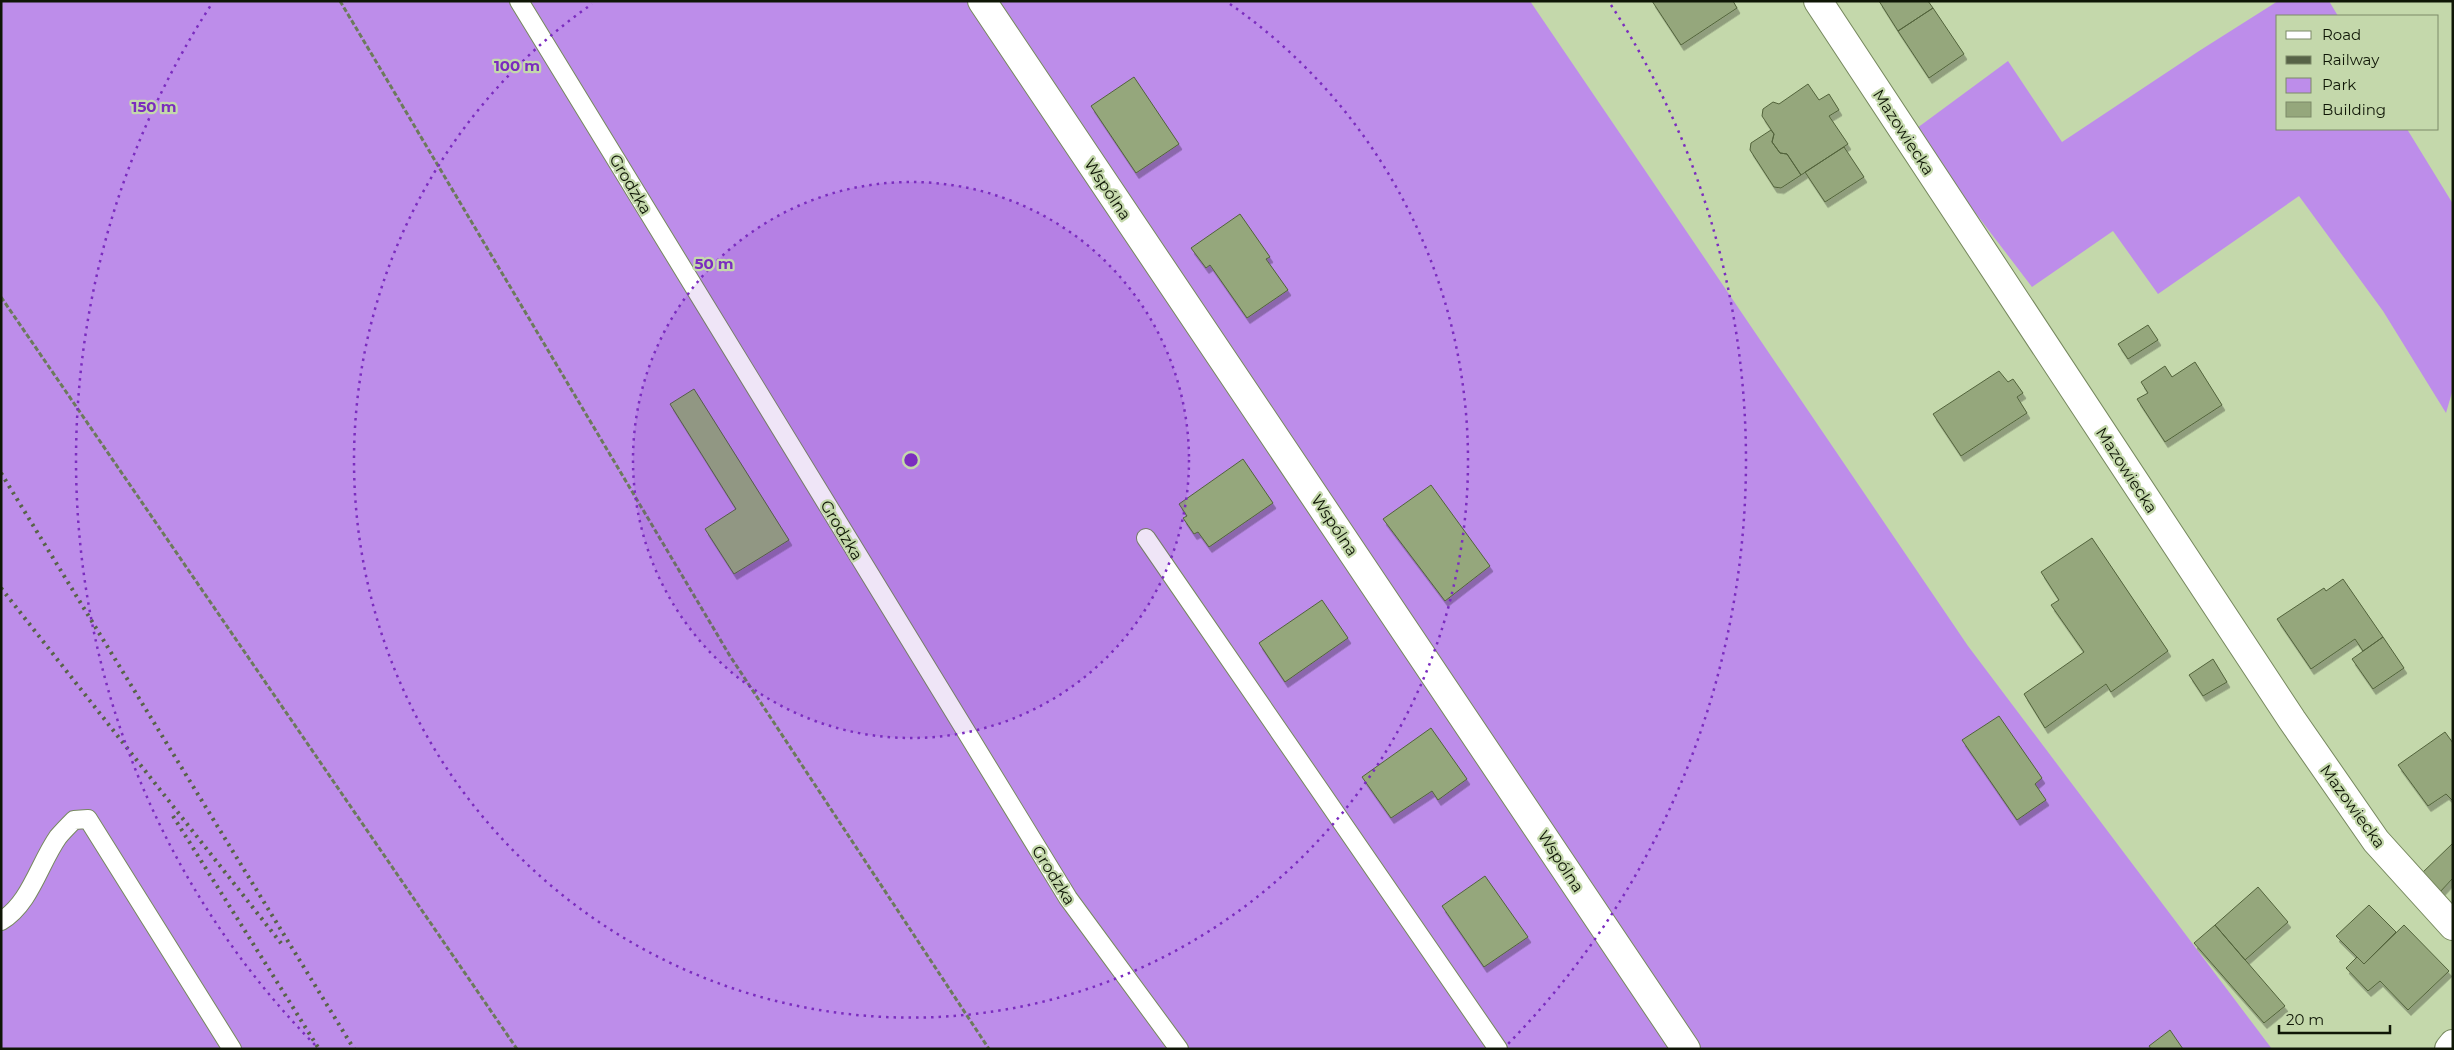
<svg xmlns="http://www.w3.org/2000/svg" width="2454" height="1050" viewBox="0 0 2454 1050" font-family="Montserrat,sans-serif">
<defs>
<filter id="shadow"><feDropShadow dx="3" dy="5.5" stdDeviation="0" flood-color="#0004"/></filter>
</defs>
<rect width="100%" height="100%" fill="#c4d8ab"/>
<path fill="#bd8dea" d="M1 1H1530L1968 646 2272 1049H1Z
M2278 1H2329L2338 16H2278V129H2407L2453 204V389L2446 413 2383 311 2299 196 2158 294 2113 231 2032 287 1913 131 2008 61 2062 142 2199 51Z"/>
<path fill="#95a77c" stroke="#52633b" filter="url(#shadow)" d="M1652 1H1733L1737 8 1681 45Z
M1879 1H1928L1933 8 1898 31Z
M1933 8 1964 54 1929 78 1898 31Z
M1134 77 1179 144 1136 173 1091 106Z
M1808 84 1819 100 1829 94 1839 110 1829 116 1848 144 1801 175 1787 154 1780 153 1772 142 1774 134 1762 116 1763 109 1773 102 1779 104Z
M1771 130 1774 134 1772 142 1780 153 1787 154 1801 175 1781 188 1774 187 1750 150 1751 143Z
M1844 147 1864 177 1825 202 1805 172Z
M1240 214 1270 257 1266 259 1288 290 1247 318 1210 265 1206 268 1191 248Z
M2148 325 2158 340 2128 359 2118 344Z
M2195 362 2222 405 2165 442 2137 399 2148 393 2141 382 2165 366 2172 377Z
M1999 371 2008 382 2013 379 2023 393 2017 397 2027 413 1961 456 1933 414Z
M694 389 789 540 734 574 705 529 736 509 670 404Z
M1243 459 1273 503 1209 547 1198 532 1194 534 1183 518 1187 516 1179 504Z
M1431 485 1490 566 1445 601 1383 519Z
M2092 538 2168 651 2111 692 2106 684 2045 728 2024 694 2084 652 2051 605 2059 600 2041 572Z
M2343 579 2383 637 2363 651 2355 639 2311 669 2277 619 2324 588 2326 591Z
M1322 600 1348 638 1285 682 1259 643Z
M2383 637 2404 668 2373 689 2352 659Z
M2213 659 2227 682 2203 696 2189 675Z
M1999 716 2042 778 2035 784 2046 800 2017 820 1962 740Z
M1431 728 1467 779 1438 800 1432 791 1391 818 1362 777Z
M2445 732 2453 743V801L2446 794 2428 806 2398 765Z
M2453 843V878L2439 893 2421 874Z
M1485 876 1528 937 1484 967 1442 906Z
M2258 887 2288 922 2245 960 2215 925Z
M2369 905 2396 932 2364 964 2336 936Z
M2215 925 2285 1006 2264 1023 2194 943Z
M2404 925 2449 971 2408 1010 2380 981 2368 991 2346 968 2357 957 2364 964Z
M2170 1030 2183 1049H2151L2149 1046Z"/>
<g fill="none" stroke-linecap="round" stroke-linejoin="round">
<defs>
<path id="lane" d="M519 1 1068 898 1179 1049
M1146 538 1498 1049
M1 921C30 904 39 864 58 837 63 831 69 825 74 820L88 819 232 1049"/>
<path id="street" d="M982 1 1686 1049
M1818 1 2292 720 2376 841 2453 926"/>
<path id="secondary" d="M2449 1049 2453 1044"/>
</defs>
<use href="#lane" stroke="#76885e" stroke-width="20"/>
<use href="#street" stroke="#76885e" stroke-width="30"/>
<use href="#secondary" stroke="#76885e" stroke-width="30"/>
<path stroke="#6c7a5b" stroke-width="3" stroke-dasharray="5 2.5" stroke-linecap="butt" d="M340 1 730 656 989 1049
M1 297 517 1049"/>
<use href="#lane" stroke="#fff" stroke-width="18"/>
<use href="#street" stroke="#fff" stroke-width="28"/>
<use href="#secondary" stroke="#fff" stroke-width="28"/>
<path stroke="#576347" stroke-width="4" stroke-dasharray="2.5 5" stroke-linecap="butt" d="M1 473 354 1049
M1 588 284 947
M173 816 319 1049"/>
</g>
<circle cx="911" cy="460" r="278" fill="#7b2cbf" fill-opacity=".12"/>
<g fill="none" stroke="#7b2cbf" stroke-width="2.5" stroke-dasharray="2.5 5">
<circle cx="911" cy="460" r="278"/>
<path d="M1230 4A557 557 0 1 1 592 4"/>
<path d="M315 1045A835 835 0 0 1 211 5M1611 5A835 835 0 0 1 1507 1045"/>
</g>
<g text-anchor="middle" stroke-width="4.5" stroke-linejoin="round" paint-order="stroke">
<g font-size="16" fill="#0f1606" stroke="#c4d8ab">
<text transform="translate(1904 132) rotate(57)" y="6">Mazowiecka</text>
<text transform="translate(631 184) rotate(59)" y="6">Grodzka</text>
<text transform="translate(1108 189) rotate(56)" y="6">Wspólna</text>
<text transform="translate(2127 470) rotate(57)" y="6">Mazowiecka</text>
<text transform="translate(1335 525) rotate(56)" y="6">Wspólna</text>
<text transform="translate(842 530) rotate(59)" y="6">Grodzka</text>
<text transform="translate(2353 806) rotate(54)" y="6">Mazowiecka</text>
<text transform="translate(1561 861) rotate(57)" y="6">Wspólna</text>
<text transform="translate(1054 875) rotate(58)" y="6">Grodzka</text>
</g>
</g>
<circle cx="911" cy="460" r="8" fill="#7b2cbf" stroke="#c4d8ab" stroke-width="2.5"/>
<g font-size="15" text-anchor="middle" font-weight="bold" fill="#7b2cbf" stroke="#c4d8ab" stroke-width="4.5" stroke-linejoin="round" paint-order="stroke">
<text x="517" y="71">100 m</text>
<text x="154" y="112">150 m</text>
<text x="714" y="269">50 m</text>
</g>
<rect width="2454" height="1050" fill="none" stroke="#0f1606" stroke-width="5"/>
<rect x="2276" y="15" width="162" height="115" fill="#c4d8ab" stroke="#7c8a69"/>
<rect x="2286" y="31" width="25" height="8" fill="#ffffff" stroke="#7c8a69"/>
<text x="2322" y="40" font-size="15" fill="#0f1606">Road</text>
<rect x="2286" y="56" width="25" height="8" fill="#576347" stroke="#7c8a69"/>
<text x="2322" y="65" font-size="15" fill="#0f1606">Railway</text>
<rect x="2286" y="78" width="25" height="15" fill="#bd8dea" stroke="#7c8a69"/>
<text x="2322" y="90" font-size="15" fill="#0f1606">Park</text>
<rect x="2286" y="102" width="25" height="15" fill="#95a77c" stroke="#7c8a69"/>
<text x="2322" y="115" font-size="15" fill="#0f1606">Building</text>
<path d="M2279 1025v8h111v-8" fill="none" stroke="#0f1606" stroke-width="2.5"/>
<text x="2286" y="1025" font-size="15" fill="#0f1606" stroke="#c4d8ab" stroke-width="4" paint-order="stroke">20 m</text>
</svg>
